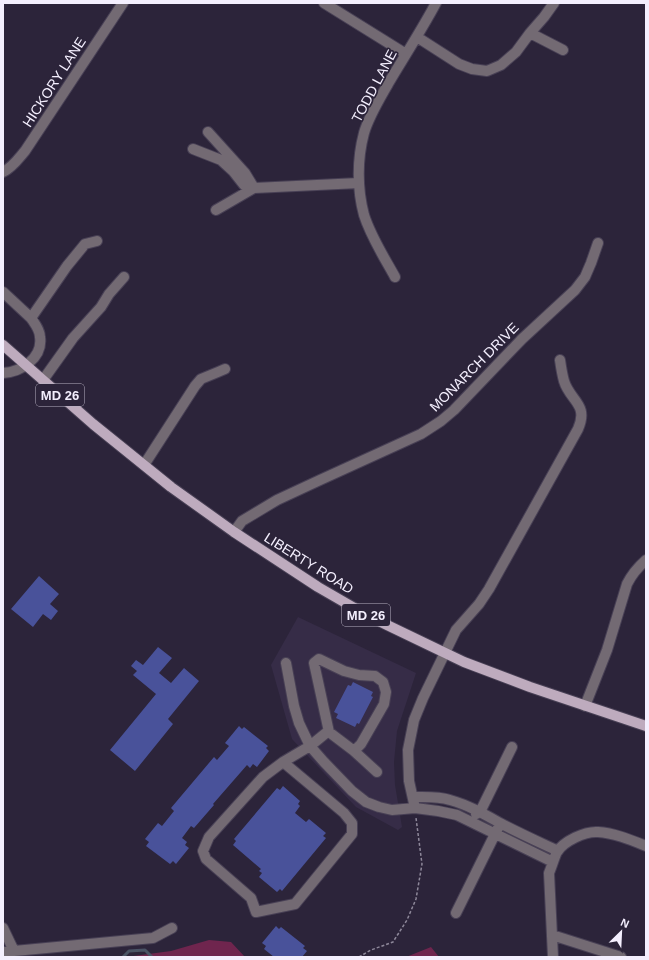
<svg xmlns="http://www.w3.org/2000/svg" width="649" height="960" viewBox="0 0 649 960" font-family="Arial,sans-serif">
<rect width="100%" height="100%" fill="#2c243a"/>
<path fill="#362c47" d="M298 617 416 673 397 731 394 762 395 785 402 827 398 830 356 807 292 739 271 665Z"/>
<path fill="#6f254e" d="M209 940 231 942 245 957H126L171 951Z
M431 947 439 957H406Z"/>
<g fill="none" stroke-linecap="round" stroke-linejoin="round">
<path stroke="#4a5365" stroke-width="3" d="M123 957 129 951 145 950 152 957"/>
</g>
<path fill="#49529a" d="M39 576 59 594 50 604 58 611 51 620 43 614 33 627 11 609Z
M158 647 172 658 159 673 171 683 184 668 199 681 168 719 173 724 135 771 110 750 156 694 133 675 137 671 131 666 136 660 143 665Z
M353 682 373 692 371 696 373 697 359 724 357 723 355 727 336 718 338 714 334 712 348 685 351 686Z
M239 726 242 729 244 727 254 735 268 746 266 748 269 751 257 767 253 764 250 768 247 765 213 804 214 805 194 828 191 826 182 838 187 842 185 845 189 848 176 864 173 861 170 864 146 846 149 842 145 839 158 823 162 826 174 811 171 808 214 757 217 760 229 746 225 743Z
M283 786 300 801 298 804 300 806 295 813 306 822 309 819 326 833 323 836 326 838 282 891 280 889 277 892 259 877 262 873 259 871 261 869 233 845 236 841 234 839 277 788 280 790Z
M276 926 279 929 281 927 305 946 303 948 307 951 302 957H274L264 949 266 946 262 943Z"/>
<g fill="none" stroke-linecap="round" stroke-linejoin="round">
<defs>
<path id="minor" d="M324 3 406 54
M530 33 563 50
M417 37 459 64 472 69 487 71 501 65 516 52 530 33 544 17 554 3
M208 132 245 173 254 188
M193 149 221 160 233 171 244 185 254 188 359 183
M3 172C12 168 19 158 25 151L123 3
M216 210 254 188
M395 277C384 257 371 237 364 215 357 189 357 159 364 133 369 116 379 100 388 84 404 57 421 31 436 3
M3 292 31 318
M3 373C21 372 43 358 40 337 40 330 35 324 31 318L67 266 85 244 97 241
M43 380 73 338 101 307 109 294 124 277
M144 465 195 386 201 379 218 372 225 369
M234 532 242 521 277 500 320 480 421 434 441 421 454 410 522 339 575 290 585 277 591 263 598 243
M286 663 294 706 299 723 310 746 324 762 352 791 366 802 379 807 392 810 415 808 438 811 457 815 553 862
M585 706 607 650 627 584C632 574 637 568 646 560
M354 751 361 744 384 704 386 692 383 682 375 676 359 675 344 671 319 659 314 663 329 732 354 751 377 772
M283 762 344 813 352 823V834L295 904 256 912 251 898 206 859 203 851 209 837 263 777 283 762 310 746 326 733 329 732
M413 797C425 797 438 796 450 800 468 805 484 814 500 823 519 833 539 842 558 851
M415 808 409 781 408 750 414 720 423 698 456 630 479 604 489 589 578 429C589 404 570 401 564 381 562 374 561 367 560 360
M476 814 480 812 512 747
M456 913 498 828
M3 928 14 951 153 938 172 928
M552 935 621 957
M3 952 14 951
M553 957 549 873C552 866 554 858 557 852 564 841 585 831 598 832 614 833 631 840 646 846"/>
<path id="major" d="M3 345 93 424 171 487 234 532 318 587 363 613 387 625 464 662 530 687 646 726"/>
</defs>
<use href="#minor" stroke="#484055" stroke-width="12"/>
<use href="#major" stroke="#484055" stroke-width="12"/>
<path stroke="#8e889a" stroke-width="1.5" stroke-dasharray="3 2" stroke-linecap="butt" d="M359 957 371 950 393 942 407 920 416 899 422 864 416 818"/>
<use href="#minor" stroke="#736a73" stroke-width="10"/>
<use href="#major" stroke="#beabbe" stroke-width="10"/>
</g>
<g text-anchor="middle" stroke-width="3.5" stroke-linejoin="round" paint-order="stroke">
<g fill="#2c243a" stroke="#b8b2c3" stroke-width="1">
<rect x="36" y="384" width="48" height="22" rx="3"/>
<rect x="342" y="604" width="48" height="22" rx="3"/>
</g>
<g font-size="13" font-weight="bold" fill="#f4effe">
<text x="60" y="400">MD 26</text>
<text x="366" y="620">MD 26</text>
</g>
<g font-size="14" fill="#f4effe" stroke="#2c243a">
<text transform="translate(54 82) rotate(-57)" y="5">HICKORY LANE</text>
<text transform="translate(374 86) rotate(-62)" y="5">TODD LANE</text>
<text transform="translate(474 367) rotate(-45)" y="5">MONARCH DRIVE</text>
<text transform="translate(309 563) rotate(32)" y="5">LIBERTY ROAD</text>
</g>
</g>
<rect width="649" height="960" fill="none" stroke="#f4effe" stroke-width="8"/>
<g transform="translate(621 932) rotate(24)" stroke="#2c243a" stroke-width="3" paint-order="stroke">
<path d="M0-3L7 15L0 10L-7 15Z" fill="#f4effe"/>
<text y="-6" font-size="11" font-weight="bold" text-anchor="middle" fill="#f4effe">N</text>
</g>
</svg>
